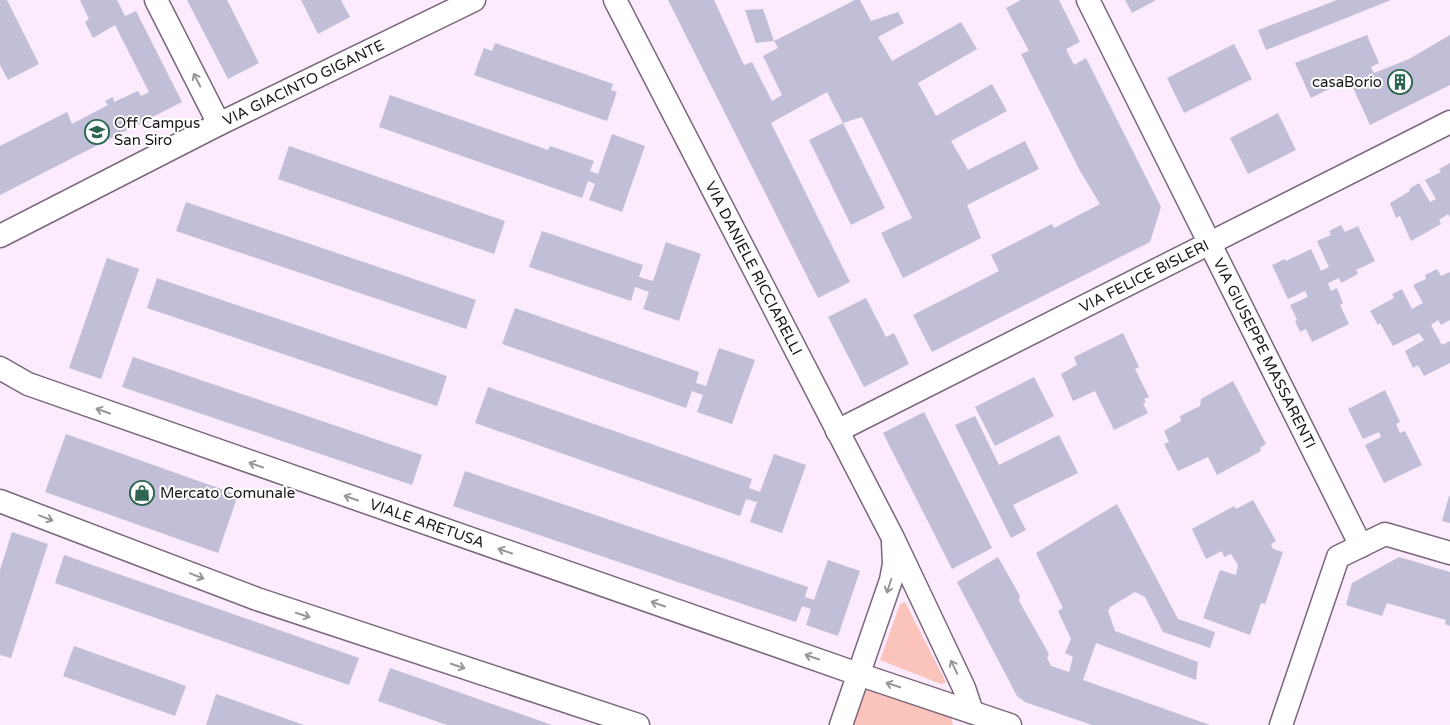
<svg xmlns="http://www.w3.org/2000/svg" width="1450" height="725" viewBox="0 0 1450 725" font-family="'Varela Round',sans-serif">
<rect width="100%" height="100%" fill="#fcebfd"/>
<path fill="#fac3bc" d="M905 602 946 682 941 684 880 660 900 604Z
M872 685 950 712 953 725H851L863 692Z"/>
<path fill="#c1bed8" d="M0 0H7L39 64 8 80 0 65Z
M80 0H117L125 16 136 11 182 102 0 195V146L67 112 72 124 108 105 105 101 113 97 114 102 138 91 141 96 149 92 115 25 93 38 85 22 89 19Z
M187 0H227L259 63 228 79Z
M301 0H341L350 17 318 34Z
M668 0H714L744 65 752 62 772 101 782 95 763 56 778 48 774 41 756 43 745 10 763 9 774 41 855 0H860L871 21 898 12 904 23 878 37 892 61 961 22 977 49 918 83 936 116 992 84 1007 111 951 141 968 170 1025 141 1039 169 967 205 981 238 903 278 881 233 912 218 862 117 843 123 827 92 771 123 850 282 818 298Z
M1021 0H1059L1080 42 1066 49 1074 65 1086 58 1161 207 1150 242 932 352 913 315 999 271 991 255 1052 224 1054 228 1100 204 1080 171 1021 54 1029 51 1006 8Z
M1125 0H1156L1132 13Z
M1337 0H1391L1266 50 1258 30Z
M1367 35 1379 63 1371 67 1374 73 1409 59 1450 35V85L1370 125 1349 79 1311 98 1295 63Z
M495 43 613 84 611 90 617 92 607 121 474 75 484 48 492 51Z
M1234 44 1252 79 1184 113 1167 78Z
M390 95 548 150 550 146 594 161 590 171 598 174 612 134 645 146 622 212 589 200 595 184 588 181 582 198 379 127Z
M1278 113 1296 150 1248 174 1230 138Z
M843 123 885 208 851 225 809 140Z
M289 146 505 221 494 254 278 179Z
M1450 163V217L1448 214 1439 220 1441 224 1411 241 1400 216 1396 218 1390 203 1410 191 1409 189 1419 183 1430 202 1436 199 1425 180 1441 172 1439 169Z
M186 202 476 300 466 329 176 231Z
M1341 225 1345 232 1358 226 1375 261 1356 270 1358 274 1341 283 1339 278 1328 283 1331 291 1337 288 1343 303 1340 305 1349 324 1312 342 1306 329 1300 332 1295 321 1297 320 1290 305 1308 297 1305 291 1288 299 1272 265 1285 259 1286 261 1311 249 1321 271 1329 267 1317 241 1331 235 1329 231Z
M542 231 643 265 639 277 653 281 666 242 701 254 679 321 643 309 649 292 635 287 631 301 529 267Z
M107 258 139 269 101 379 69 368Z
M1437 269 1441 276 1450 272V320L1441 325 1438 320 1431 325 1442 345 1450 341V363L1424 376 1418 365 1413 368 1405 351 1424 340 1419 333 1393 346 1380 323 1378 325 1370 311 1394 298 1392 294 1402 289 1412 309 1423 303 1413 285 1426 279 1425 275Z
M157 278 447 376 437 406 147 308Z
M866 298 886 337 894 333 909 364 864 387 828 317Z
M515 308 699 372 696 383 706 386 719 348 755 360 732 424 697 412 703 395 692 391 686 408 502 344Z
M1123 333 1139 367 1135 369 1149 397 1144 399 1146 402 1143 404 1148 413 1114 430 1095 391 1073 401 1061 374 1077 365 1074 357Z
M133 357 422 455 412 485 122 387Z
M1034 377 1054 416 995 446 975 407Z
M1233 381 1266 444 1260 448 1261 451 1217 475 1208 457 1178 471 1164 444 1169 442 1164 431 1181 421 1180 416 1200 406 1201 399Z
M488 387 752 479 749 488 760 492 774 454 806 465 782 533 750 522 757 502 746 499 740 516 475 423Z
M1385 390 1400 422 1396 424 1400 433 1405 431 1422 465 1384 483 1365 445 1381 437 1379 432 1363 439 1348 409Z
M924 412 992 548 952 569 883 433Z
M975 416 999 465 1059 435 1078 473 1013 505 1026 530 1011 538 955 425Z
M66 434 238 495 218 553 45 492Z
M465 471 808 587 805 597 814 600 828 560 860 571 838 636 806 625 811 609 802 606 796 622 453 506Z
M1449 496H1450V523L1442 521Z
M1253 500 1276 541 1271 544 1273 549 1283 552 1265 604 1261 603 1250 635 1203 618 1220 570 1236 575 1238 565 1231 554 1224 557 1222 551 1206 559 1192 529 1234 506 1236 509Z
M1117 504 1178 619 1215 632 1210 648 1163 632 1145 597 1135 592 1110 607 1108 611 1115 631 1198 662 1196 680 1096 643 1083 680 1210 725H1092L1025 702 1017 696 957 582 998 557 1020 596 1019 601 1049 654 1047 658 1051 666 1069 672 1073 657 1065 653 1071 639 1058 611 1063 608 1036 553Z
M12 532 48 544 11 658 0 655V570Z
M64 555 359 658 349 685 55 583Z
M1399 557 1450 572V626L1445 624 1446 620 1387 603 1382 616 1346 605 1352 583Z
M74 646 186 686 175 716 63 676Z
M390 668 552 725H447L378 701Z
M216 694 304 725H206Z"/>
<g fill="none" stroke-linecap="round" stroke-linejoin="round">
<defs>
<g id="street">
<path d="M156 0 219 124"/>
<path id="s1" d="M615 0 893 538 964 688 972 712"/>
<path id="s2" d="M1088 0 1361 546"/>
<path id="s3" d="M0 236 219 124 474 0"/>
<path id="s4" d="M0 368 28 384 858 674 1010 725"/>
<path id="s5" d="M837 431 1450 122"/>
<path d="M0 501 257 599 638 725"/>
<path d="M841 725 891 580 894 564 893 542"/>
<path d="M1281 725 1338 557 1385 534 1450 553"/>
</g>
</defs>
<use href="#street" stroke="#79677b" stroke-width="25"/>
<use href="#street" stroke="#fff" stroke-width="22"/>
</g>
<defs><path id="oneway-shaft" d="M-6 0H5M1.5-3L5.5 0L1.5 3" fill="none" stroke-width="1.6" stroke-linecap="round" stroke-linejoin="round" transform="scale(1.25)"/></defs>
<g stroke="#999699">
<use href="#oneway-shaft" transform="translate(197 80) rotate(-117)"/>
<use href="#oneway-shaft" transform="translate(103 411) rotate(-161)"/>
<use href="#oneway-shaft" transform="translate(256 465) rotate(-161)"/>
<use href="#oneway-shaft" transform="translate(351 498) rotate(-161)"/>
<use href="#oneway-shaft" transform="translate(46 518) rotate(21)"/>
<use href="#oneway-shaft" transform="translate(505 551) rotate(-161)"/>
<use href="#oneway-shaft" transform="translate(197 576) rotate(21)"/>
<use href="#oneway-shaft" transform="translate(889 586) rotate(108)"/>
<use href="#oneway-shaft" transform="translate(658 604) rotate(-161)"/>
<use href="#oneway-shaft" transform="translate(303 615) rotate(18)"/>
<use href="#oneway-shaft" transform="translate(812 657) rotate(-161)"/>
<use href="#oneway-shaft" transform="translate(458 666) rotate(18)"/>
<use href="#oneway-shaft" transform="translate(954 667) rotate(-115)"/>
<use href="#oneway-shaft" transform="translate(893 685) rotate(-162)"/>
</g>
<defs>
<symbol id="building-ring" viewBox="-11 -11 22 22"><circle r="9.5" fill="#fff" stroke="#2c6650" stroke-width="1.5"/><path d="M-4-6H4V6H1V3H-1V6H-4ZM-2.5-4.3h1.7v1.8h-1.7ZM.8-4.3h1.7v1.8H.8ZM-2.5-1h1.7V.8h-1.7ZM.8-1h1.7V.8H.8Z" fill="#2c6650"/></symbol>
<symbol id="university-ring" viewBox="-11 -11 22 22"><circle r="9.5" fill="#fff" stroke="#2c6650" stroke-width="1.5"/><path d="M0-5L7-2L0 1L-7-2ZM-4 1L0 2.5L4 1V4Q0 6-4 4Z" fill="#2c6650"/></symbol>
<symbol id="shop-ring" viewBox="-11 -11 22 22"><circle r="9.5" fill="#fff" stroke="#2c6650" stroke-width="1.5"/><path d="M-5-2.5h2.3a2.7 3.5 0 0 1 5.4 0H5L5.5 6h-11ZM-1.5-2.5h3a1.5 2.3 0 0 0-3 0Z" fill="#2c6650"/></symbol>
</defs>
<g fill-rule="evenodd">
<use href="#building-ring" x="1386" y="68" width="28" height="28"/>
<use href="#university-ring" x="83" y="118" width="28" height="28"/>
<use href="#shop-ring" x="128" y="479" width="28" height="28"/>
</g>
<g text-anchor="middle" stroke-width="4" stroke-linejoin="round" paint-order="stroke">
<g font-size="15" fill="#1c151c" stroke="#fff" text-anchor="start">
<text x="1382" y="87" text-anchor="end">casaBorio</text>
<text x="114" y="128">Off Campus<tspan x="114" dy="17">San Siro</tspan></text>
<text x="160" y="498">Mercato Comunale</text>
</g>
<g font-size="15" fill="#1c151c" stroke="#fff">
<text dy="5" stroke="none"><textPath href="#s3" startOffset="340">VIA GIACINTO GIGANTE</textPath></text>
<text dy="5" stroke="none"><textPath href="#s1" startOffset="302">VIA DANIELE RICCIARELLI</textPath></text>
<text dy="5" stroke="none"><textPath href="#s5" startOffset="344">VIA FELICE BISLERI</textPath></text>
<text dy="5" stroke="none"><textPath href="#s2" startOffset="395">VIA GIUSEPPE MASSARENTI</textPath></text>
<text dy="5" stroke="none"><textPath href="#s4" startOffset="455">VIALE ARETUSA</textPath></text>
</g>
</g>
</svg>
